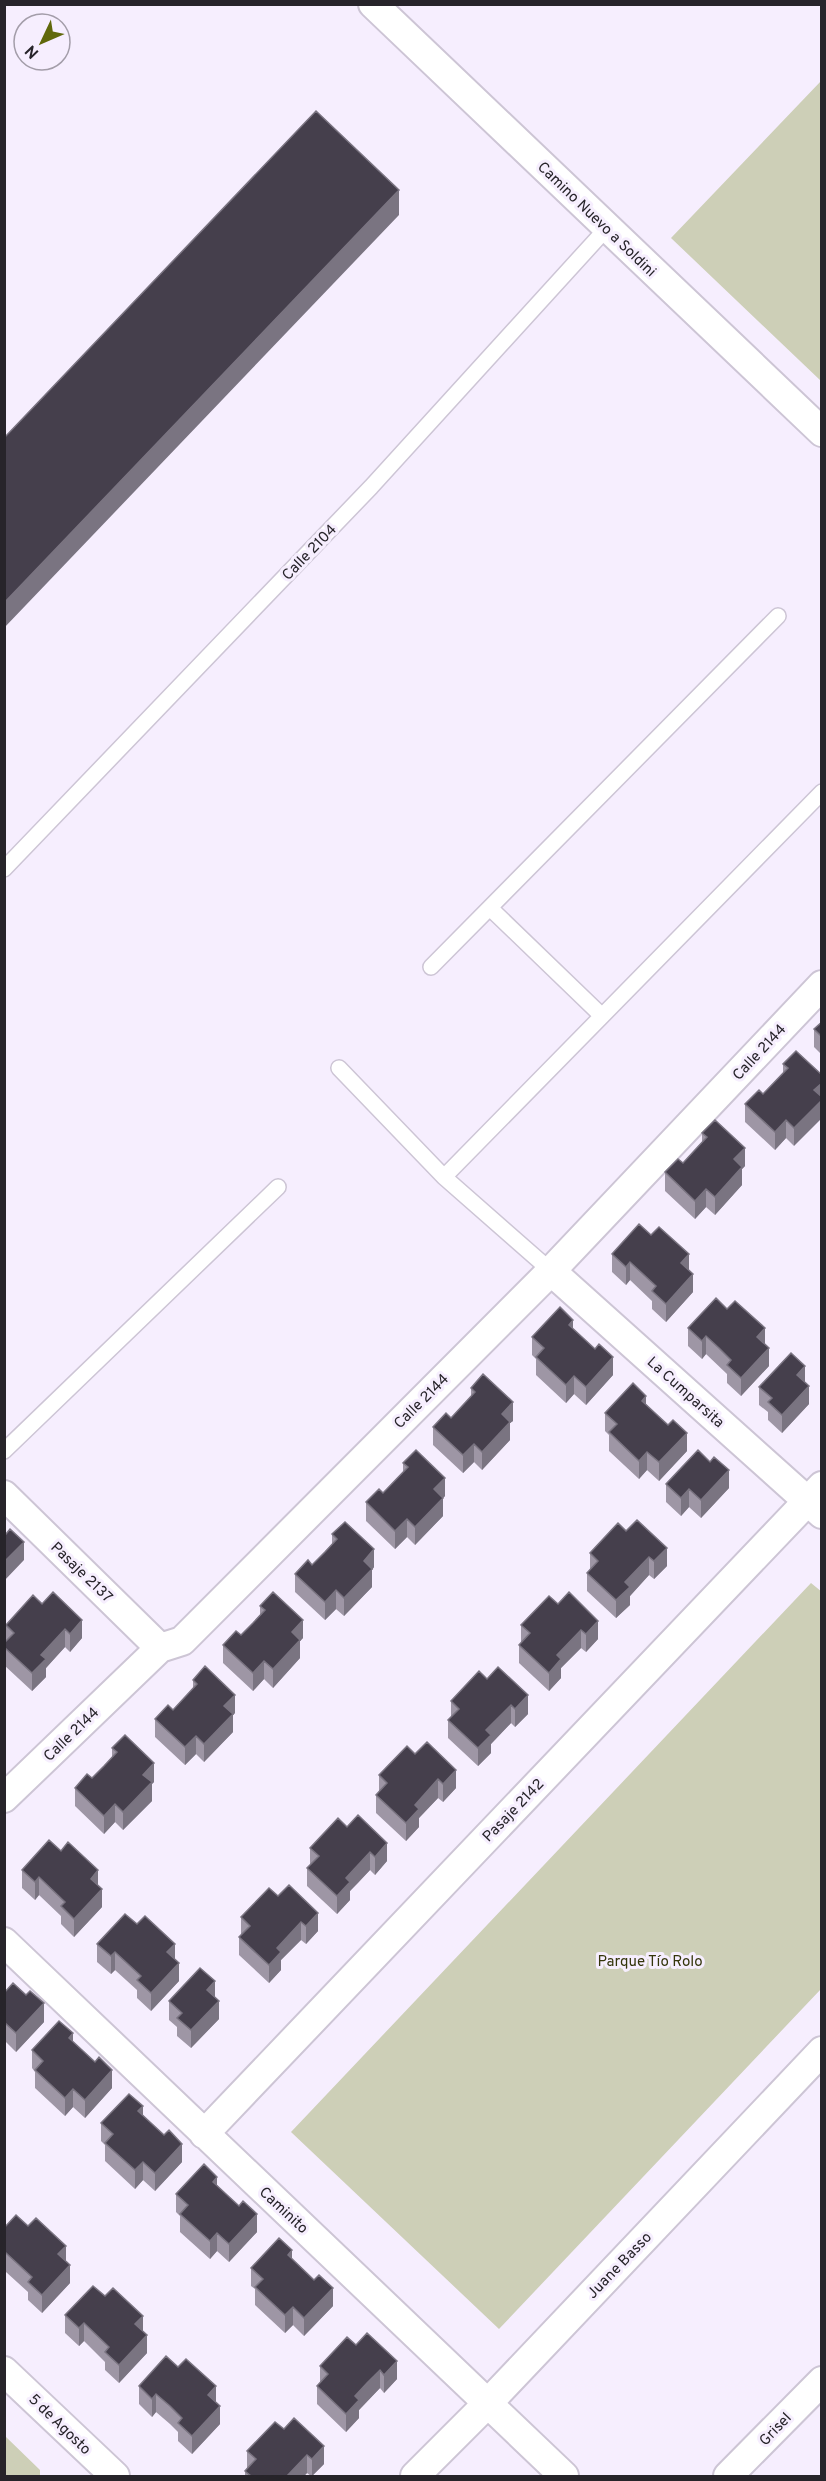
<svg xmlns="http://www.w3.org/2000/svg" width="826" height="2481" viewBox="0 0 826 2481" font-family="Overpass,sans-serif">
<rect width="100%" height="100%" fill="#f6eefe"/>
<path fill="#cdcfb7" d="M821 81V381L671 238Z
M811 1583 822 1592 821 1989 499 2329 291 2132Z
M5 2436 40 2470V2476H5Z"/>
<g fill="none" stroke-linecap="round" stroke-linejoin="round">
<defs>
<path id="lane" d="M4 869 371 487 606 229
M490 908 602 1016
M431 967 778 616
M339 1068 444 1177 551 1271
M444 1177 822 792
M4 1451 278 1187"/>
<path id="street" d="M373 4 822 432
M551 1271 822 1514
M4 1495 160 1648
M4 1798 160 1648 182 1641 551 1271 822 985
M4 1942 564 2476
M204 2134 822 1486
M4 2371 115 2476
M415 2476 488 2403 822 2051
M728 2476 822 2381"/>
</defs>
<use href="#lane" stroke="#cdc5d5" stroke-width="18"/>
<use href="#street" stroke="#cdc5d5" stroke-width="32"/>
<use href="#lane" stroke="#fff" stroke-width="15"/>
<use href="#street" stroke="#fff" stroke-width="28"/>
</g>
<path fill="#9e96a5" d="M822 1022V1055L814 1047V1029Z
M796 1051 794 1146 786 1138 775 1150 745 1122V1104L763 1094 783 1074V1064Z
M702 1133 745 1166 742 1169V1185L715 1215 706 1207 695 1219 665 1191V1172L683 1163 702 1142Z
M612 1254 689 1270 693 1292 666 1322 652 1309V1301L630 1280 626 1285 612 1272Z
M688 1328 765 1345 769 1366 741 1396 727 1383V1374L706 1354 702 1359 688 1346Z
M573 1329 613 1375 586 1405 574 1394 566 1403 536 1375V1359L532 1355V1337Z
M805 1382 809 1404 782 1433 768 1420V1412L759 1405V1387Z
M471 1388 513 1421 510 1423V1440L482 1470 474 1462 463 1473 433 1445V1427L451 1418 471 1397Z
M646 1404 687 1451 659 1481 647 1470 639 1479 609 1451V1435L605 1431V1413Z
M403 1463 445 1496 443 1498V1516L415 1545 407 1537 395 1549 366 1521V1502L383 1493 403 1472Z
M666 1484 729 1488 701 1518 689 1507 681 1516 666 1502Z
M618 1523 667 1566 654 1579 649 1575 630 1596V1605L616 1618 587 1591V1573L590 1570V1553Z
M332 1534 374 1567 372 1570V1587L344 1616 336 1609 325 1620 295 1592V1574L312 1565 332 1544Z
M33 1595 82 1638 70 1652 65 1647 53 1660 46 1668V1677L32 1691 4 1665V1643L6 1641V1625Z
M549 1596 598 1639 586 1652 581 1648 561 1668V1678L549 1691 519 1663V1645L521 1643V1625Z
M260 1606 303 1638 300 1641V1658L273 1688 264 1679 253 1691 223 1663V1645L241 1635 260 1615Z
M487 1679 528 1714 515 1727 511 1723 491 1744V1753L478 1766 448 1738V1720L451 1717V1701Z
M193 1680 235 1713 233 1715V1732L204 1762 196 1754 185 1765 155 1737V1719L173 1710 193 1689Z
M112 1748 154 1782 152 1784V1801L123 1830 115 1822 104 1834 75 1806V1788L92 1778 112 1758Z
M415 1754 456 1788 443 1802 438 1798 419 1818V1827L406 1841 376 1813V1795L379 1792V1775Z
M347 1827 387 1861 375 1875 370 1870 358 1883 350 1891V1900L337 1914 307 1886V1868L310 1865V1848Z
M22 1870 98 1885 102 1907 74 1937 61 1924V1916L39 1895 35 1900 22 1888Z
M269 1888 318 1931 306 1944 301 1940 281 1960V1970L269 1983 239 1955V1937L241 1935V1917Z
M97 1944 175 1960 179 1981 151 2011 137 1998V1990L115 1970 111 1974 97 1962Z
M4 1993 26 1995 44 2022 16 2052 4 2040Z
M215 1997 219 2019 191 2048 177 2036V2027L169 2020V2001Z
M73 2042 112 2088 85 2118 73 2107 65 2116 35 2088V2072L32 2068V2050Z
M143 2115 182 2162 155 2191 143 2180 135 2189 105 2161V2145L101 2141V2123Z
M217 2185 257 2232 229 2262 217 2251 210 2259 180 2232V2216L176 2212V2194Z
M4 2228 66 2261 70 2283 42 2313 28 2300V2292L6 2272 4 2273Z
M292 2259 333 2306 304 2336 293 2325 285 2333 255 2305V2289L251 2286V2268Z
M65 2315 143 2331 147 2353 119 2383 105 2370V2362L84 2341 79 2346 65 2333Z
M356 2345 397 2379 384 2393 380 2388 359 2410V2418L346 2432 317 2404V2386L320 2383V2366Z
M139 2386 216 2403 220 2424 192 2454 178 2441V2432L170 2424 156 2412 152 2417 139 2404Z
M275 2422 324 2464 312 2476H311L307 2473 304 2476H245V2471L247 2468V2451Z"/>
<path fill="#7a7481" d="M399 190V215L4 628V603Z
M822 1083V1118L794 1146V1128L814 1090Z
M786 1120V1138L775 1150V1132Z
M745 1148V1166L742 1169V1185L715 1215V1197L734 1159Z
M706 1189V1207L695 1219V1201Z
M689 1254V1272L681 1263Z
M630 1262V1280L626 1285V1267Z
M693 1274V1292L666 1322V1304Z
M573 1320V1338L569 1325Z
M765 1328V1346L757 1337Z
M706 1336V1354L702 1359V1341Z
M769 1348V1366L741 1396V1378Z
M613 1357V1375L586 1405V1387Z
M805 1366V1384L797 1375Z
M574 1376V1394L566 1403V1385Z
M809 1386V1404L782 1433V1415Z
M646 1396V1414L642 1401Z
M513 1402V1421L510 1423V1440L482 1470V1452L502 1414Z
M687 1433V1451L659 1481V1462Z
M474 1444V1462L463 1473V1455Z
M647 1452V1470L639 1479V1461Z
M729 1470V1488L701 1518V1500Z
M445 1478V1496L443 1498V1516L415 1545V1527L434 1489Z
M689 1489V1507L681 1516V1498Z
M407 1519V1537L395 1549V1531Z
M24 1542V1560L4 1581V1562Z
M667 1548V1566L654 1579V1561Z
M374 1549V1567L372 1570V1587L344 1616V1598L364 1561Z
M649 1557V1575L630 1596V1605L616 1618V1600L625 1582Z
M336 1590V1609L325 1620V1602Z
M82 1620V1638L70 1652V1634Z
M303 1620V1638L300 1641V1658L273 1688V1669L292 1632Z
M598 1621V1639L586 1652V1634Z
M65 1629V1647L46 1668V1677L32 1691V1673L41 1655Z
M581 1630V1648L561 1668V1678L549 1691V1673L557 1655Z
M264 1661V1679L253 1691V1673Z
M235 1695V1713L233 1715V1732L204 1762V1744L224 1706Z
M528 1695V1714L515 1727V1709Z
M511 1705V1723L491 1744V1753L478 1766V1748L486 1730Z
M196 1736V1754L185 1765V1747Z
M154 1763V1782L152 1784V1801L123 1830V1812L143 1775Z
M456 1770V1788L443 1802V1784Z
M438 1779V1798L419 1818V1827L406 1841V1823L415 1805Z
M115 1804V1822L104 1834V1816Z
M387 1843V1861L375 1875V1857Z
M370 1852V1870L350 1891V1900L337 1914V1896L346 1878Z
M98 1870V1888L91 1879Z
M39 1877V1895L35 1900V1882Z
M102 1889V1907L74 1937V1919Z
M318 1913V1931L306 1944V1926Z
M301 1922V1940L281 1960V1970L269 1983V1965L277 1948Z
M175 1944V1962L167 1952Z
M115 1952V1970L111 1974V1956Z
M179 1963V1981L151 2011V1993Z
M215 1981V2000L207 1990Z
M219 2001V2019L191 2048V2030Z
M44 2003V2022L16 2052V2033Z
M73 2033V2051L69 2038Z
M112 2070V2088L85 2118V2100Z
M73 2089V2107L65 2116V2098Z
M143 2106V2124L138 2111Z
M182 2144V2162L155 2191V2173Z
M143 2162V2180L135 2189V2170Z
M217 2177V2195L213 2182Z
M257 2214V2232L229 2262V2244Z
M217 2233V2251L210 2259V2241Z
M66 2246V2264L58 2254Z
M292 2250V2269L288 2255Z
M6 2253V2272L4 2273V2255Z
M70 2265V2283L42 2313V2295Z
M333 2288V2306L304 2336V2318Z
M293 2307V2325L285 2333V2315Z
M143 2316V2334L135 2324Z
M84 2323V2341L79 2346V2328Z
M147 2335V2353L119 2383V2365Z
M397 2361V2379L384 2393V2375Z
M380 2370V2388L359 2410V2418L346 2432V2414L355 2396Z
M216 2386V2404L208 2395Z
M156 2394V2412L152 2417V2399Z
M220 2406V2424L192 2454V2436Z
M324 2446V2464L312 2476V2459Z
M307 2455V2473L304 2476H287Z"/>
<path fill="#453f4c" stroke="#7a7481" stroke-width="1.5" d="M316 111 399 190 4 603V438Z
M822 1022V1037L814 1029Z
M796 1051 822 1075V1083L814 1090 822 1097V1100L794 1128 786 1120 775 1132 745 1104 759 1090 763 1094 788 1068 783 1064Z
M715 1120 745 1148 734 1159 742 1167 715 1197 706 1189 695 1201 665 1172 678 1159 683 1163 694 1151 707 1137 702 1133Z
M639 1224 651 1235 659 1227 689 1254 681 1263 693 1274 666 1304 652 1291 656 1286 630 1262 626 1267 612 1254Z
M716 1298 727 1309 735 1301 765 1328 757 1337 769 1348 741 1378 727 1365 731 1360 719 1348 706 1336 702 1341 688 1328Z
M560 1307 573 1320 569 1325 595 1349 599 1344 613 1357 586 1387 574 1376 566 1385 536 1357 544 1348 532 1337Z
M791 1353 805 1366 797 1375 809 1386 782 1415 768 1402 772 1398 759 1387Z
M483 1374 513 1402 502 1414 510 1422 482 1452 474 1444 463 1455 433 1427 446 1413 451 1418 475 1392 471 1388Z
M633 1383 646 1396 642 1401 668 1425 673 1420 687 1433 659 1462 647 1452 639 1461 609 1432 617 1424 605 1413Z
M416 1450 445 1478 434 1489 443 1498 415 1527 407 1519 395 1531 366 1502 379 1489 383 1493 408 1467 403 1463Z
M698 1450 710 1462 714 1457 729 1470 701 1500 689 1489 681 1498 666 1484Z
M637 1520 667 1548 654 1561 649 1557 625 1582 630 1587 616 1600 587 1573 598 1561 590 1553 618 1523 626 1531Z
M345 1522 374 1549 364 1561 372 1569 344 1598 336 1590 325 1602 295 1574 308 1560 312 1565 325 1552 337 1539 332 1534Z
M10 1529 24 1542 4 1562V1533L6 1534Z
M53 1592 82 1620 70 1634 65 1629 41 1655 46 1659 32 1673 4 1647V1643L14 1633 6 1625 33 1595 42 1604Z
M273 1592 303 1620 292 1632 300 1640 273 1669 264 1661 253 1673 223 1645 236 1631 241 1635 253 1623 265 1610 260 1606Z
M569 1592 598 1621 586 1634 581 1630 557 1655 561 1659 549 1673 519 1645 530 1633 521 1625 549 1596 558 1604Z
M205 1666 235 1695 224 1706 233 1714 204 1744 196 1736 185 1747 155 1719 168 1705 173 1710 197 1684 193 1680Z
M498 1667 528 1695 515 1709 511 1705 486 1730 491 1735 478 1748 448 1720 459 1709 451 1701 479 1671 487 1679Z
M125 1735 154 1763 143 1775 152 1782 123 1812 115 1804 104 1816 75 1788 87 1774 92 1778 104 1766 117 1752 112 1748Z
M427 1742 456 1770 443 1784 438 1779 415 1805 419 1809 406 1823 376 1795 387 1783 379 1775 407 1746 415 1754Z
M358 1815 387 1843 375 1857 370 1852 346 1878 350 1882 337 1896 307 1868 319 1856 310 1848 338 1818 347 1827Z
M49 1840 61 1851 68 1842 98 1870 91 1879 102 1889 74 1919 61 1906 65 1902 39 1877 35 1882 22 1870Z
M289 1885 318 1913 306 1926 301 1922 277 1948 281 1952 269 1965 239 1937 250 1926 241 1917 269 1888 278 1896Z
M125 1914 137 1924 145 1916 175 1944 167 1952 179 1963 151 1993 137 1980 141 1976 115 1952 111 1956 97 1944Z
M200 1968 215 1981 207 1990 219 2001 191 2030 177 2018 182 2013 169 2001Z
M13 1983 26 1995 30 1991 44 2003 16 2033 4 2022V1993Z
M59 2021 73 2033 69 2038 95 2062 99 2057 112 2070 85 2100 73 2089 65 2098 35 2070 43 2061 32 2050Z
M129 2094 143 2106 138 2111 164 2135 169 2130 182 2144 155 2173 143 2162 135 2170 105 2143 113 2134 101 2123Z
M204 2164 217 2177 213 2182 239 2206 243 2201 257 2214 229 2244 217 2233 210 2241 180 2214 188 2205 176 2194Z
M16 2215 28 2226 36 2218 66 2246 58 2254 70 2265 42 2295 28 2282 32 2277 6 2253 4 2255V2228Z
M279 2238 292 2250 288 2255 314 2280 319 2275 333 2288 304 2318 293 2307 285 2315 255 2287 263 2279 251 2268Z
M93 2286 105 2296 113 2288 143 2316 135 2324 147 2335 119 2365 105 2352 109 2347 84 2323 79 2328 65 2315Z
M367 2333 397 2361 384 2375 380 2370 367 2383 355 2396 359 2400 346 2414 317 2386 328 2374 320 2366 347 2337 356 2345Z
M166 2356 178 2367 186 2359 216 2386 208 2395 220 2406 192 2436 178 2423 182 2418 170 2406 156 2394 152 2399 139 2386Z
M294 2418 324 2446 312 2459 307 2455 287 2476H251L245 2471 256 2459 247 2451 275 2422 284 2429Z"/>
<g text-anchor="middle" stroke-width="6" stroke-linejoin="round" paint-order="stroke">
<g font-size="15" fill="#27242a" stroke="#f6eefe">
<text transform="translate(597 219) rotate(44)" y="5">Camino Nuevo a Soldini</text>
<text transform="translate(309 552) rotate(-46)" y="5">Calle 2104</text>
<text transform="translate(759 1052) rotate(-47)" y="5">Calle 2144</text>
<text transform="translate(686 1392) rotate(42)" y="5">La Cumparsita</text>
<text transform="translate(421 1401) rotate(-45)" y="5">Calle 2144</text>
<text transform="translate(82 1572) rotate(44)" y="5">Pasaje 2137</text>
<text transform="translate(71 1734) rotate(-44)" y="5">Calle 2144</text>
<text transform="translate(513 1810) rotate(-46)" y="5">Pasaje 2142</text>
<text transform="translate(284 2210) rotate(43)" y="5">Caminito</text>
<text transform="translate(619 2265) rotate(-46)" y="5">Juane Basso</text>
<text transform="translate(60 2424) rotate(44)" y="5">5 de Agosto</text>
<text transform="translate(775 2429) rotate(-46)" y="5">Grisel</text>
</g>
<g font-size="15" fill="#34350b" stroke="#f6eefe">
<text x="650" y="1966">Parque Tío Rolo</text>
</g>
</g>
<rect width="826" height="2481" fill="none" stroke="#27242a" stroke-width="12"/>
<g transform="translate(42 42) rotate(226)"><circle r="28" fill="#f6eefe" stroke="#a39da9" stroke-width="1.5"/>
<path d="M0-4.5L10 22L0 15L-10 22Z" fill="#60680b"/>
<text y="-9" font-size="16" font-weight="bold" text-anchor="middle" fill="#27242a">N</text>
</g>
</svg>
